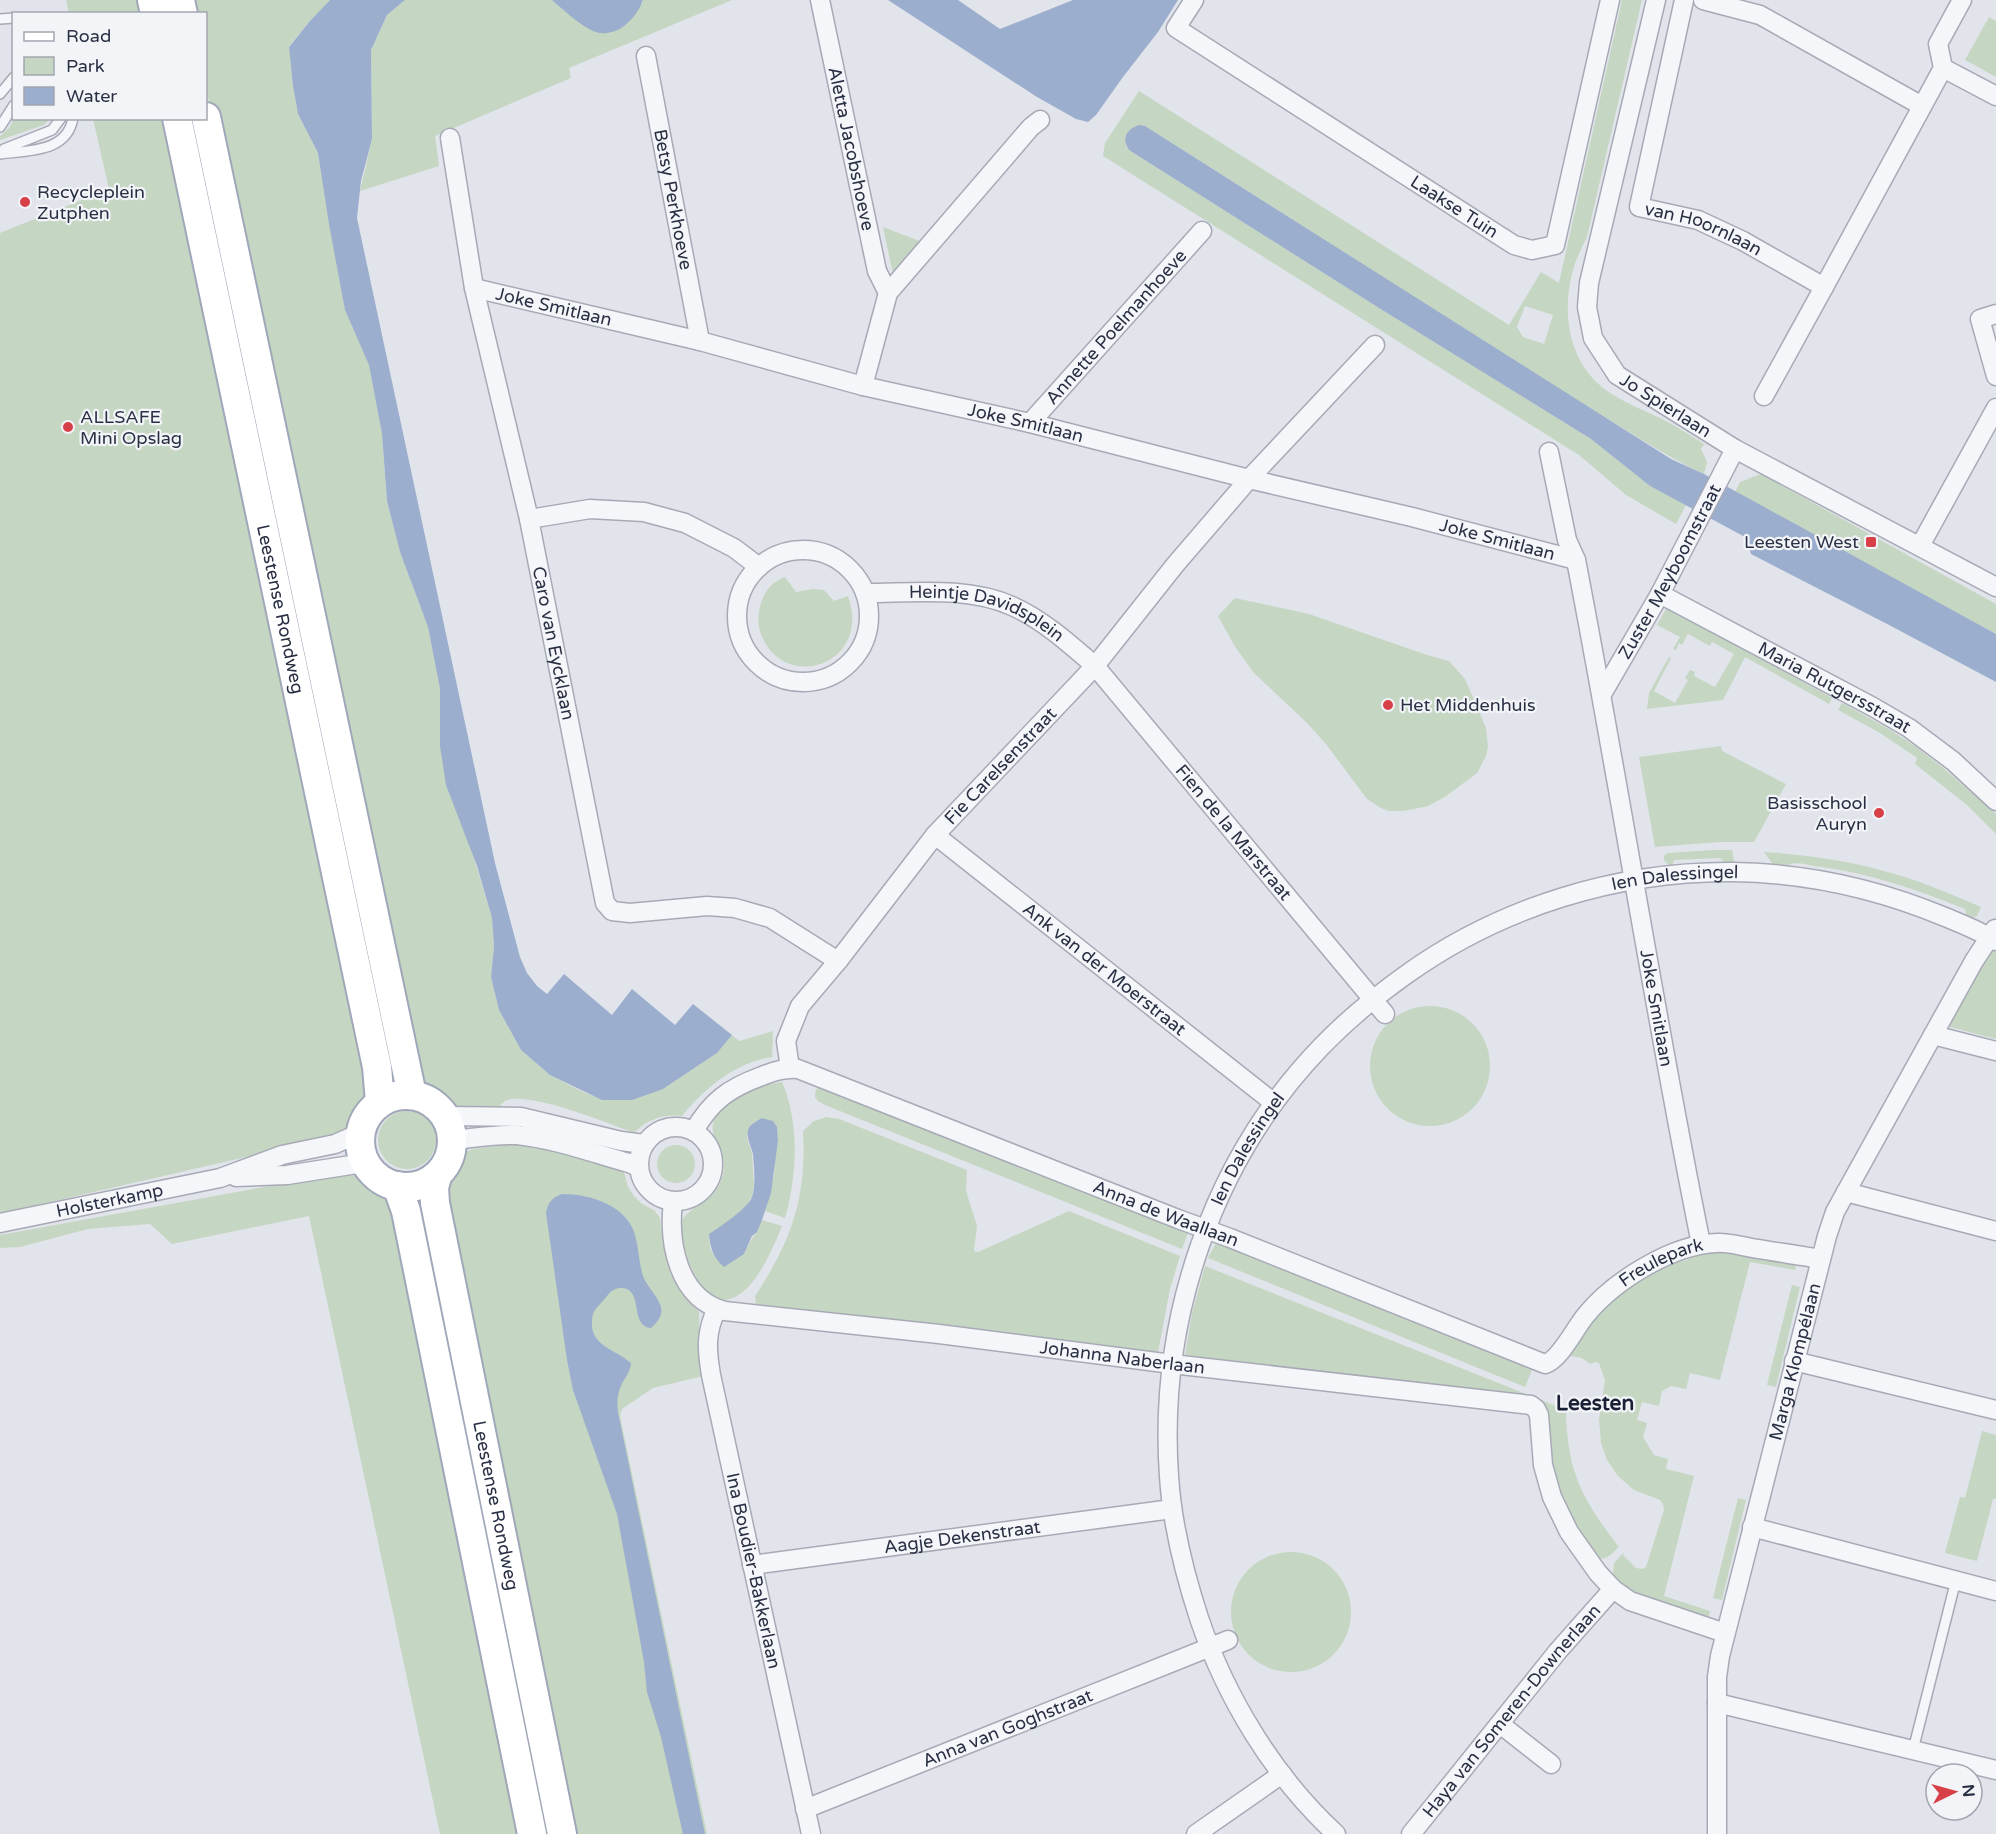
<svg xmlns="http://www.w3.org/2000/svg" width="1996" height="1834" viewBox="0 0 1996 1834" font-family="'Varela Round',sans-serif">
<rect width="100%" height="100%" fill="#e2e4eb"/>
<path fill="#c5d6c2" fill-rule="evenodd" d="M66 0H145L148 13H69Z
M187 0H330L310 21 289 46 293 86 298 114 318 153 345 310 369 364 382 434 387 501 400 552 428 627 440 689V746L492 918 494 946 491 977 499 1010 521 1050 550 1075 583 1092 603 1100 663 1089 717 1053 732 1035 739 1041 773 1031 772 1057C735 1063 705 1088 682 1116 663 1114 648 1119 634 1133 610 1124 527 1090 505 1101 502 1103 498 1108 495 1110L451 1107 435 1097 424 1086 345 749 206 87V14L190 13Z
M405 0H552L564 11 643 3V0H732L569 68 571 78 435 136 439 166 360 191 372 139 371 50 387 15Z
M1622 0H1642L1587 237C1582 247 1576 259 1573 270 1560 317 1570 370 1615 396 1630 405 1648 412 1664 420 1678 427 1691 436 1704 444L1701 449 1707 462 1704 474C1665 456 1631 432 1594 411L1145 126 1126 146 1129 150 1379 308 1591 439 1650 486 1686 505 1676 524 1626 495 1579 455 1103 156 1105 143 1139 91 1509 325 1541 272 1559 283ZM1525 306 1553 315 1544 344 1523 337 1517 327Z
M1989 17 1996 21V77L1965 60Z
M14 119V118L50 119 44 125 0 140V136L9 128Z
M93 119H171L373 1095C360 1105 354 1114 348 1129L312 1142 11 1211 0 1212V233L109 189Z
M883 227 922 242 894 279Z
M1761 474 1996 604V634L1735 492 1740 482Z
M785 577 796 592 813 589 824 590 834 601 848 596C872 663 788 692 763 639 758 629 757 618 760 607 763 593 771 582 785 577Z
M1235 598 1309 614 1427 655 1449 661 1465 679 1486 728 1488 747 1486 756 1477 773 1445 797 1428 806 1404 811H1389L1381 808 1367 799 1326 744 1307 723 1254 673 1234 645 1218 616Z
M1667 607 1832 698 1829 704 1745 657 1723 700 1647 709 1649 693 1669 657 1671 658 1654 691 1675 703 1688 680 1685 678 1690 670 1695 672 1694 676 1715 687 1734 654 1712 642 1710 646 1688 634 1682 645 1679 643 1676 650 1673 649 1680 637 1657 625Z
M1842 703 1887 728 1915 746 1942 767 1996 814V834L1967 805 1915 764 1917 758 1880 733 1838 710Z
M1721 746 1722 751 1786 784 1754 842H1720L1655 847 1639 757Z
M1714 850H1732L1734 861 1731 864H1726L1720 858 1674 860 1672 866H1670L1664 860V856L1667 853Z
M1764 852C1816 855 1868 864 1917 881 1939 889 1960 898 1981 907L1977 916 1970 919 1967 918 1965 909C1916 889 1866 872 1814 866 1808 865 1798 862 1791 864 1784 866 1782 867 1774 866Z
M1992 946 1996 949V1039L1946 1026Z
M1370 1066a60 60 0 1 1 120 0a60 60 0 1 1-120 0Z
M782 1082C800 1123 797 1176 785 1218L765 1211 774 1175 775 1154 778 1140 777 1127 761 1118 751 1124 747 1138 752 1153 754 1184 752 1197 746 1206 730 1220 709 1234 710 1248 718 1262 744 1254C749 1242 757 1233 762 1220L782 1226C773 1248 758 1284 737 1296 702 1317 678 1245 682 1220 694 1203 713 1203 721 1181 730 1156 716 1152 713 1132 708 1101 759 1084 782 1082Z
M824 1086 1188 1233 1182 1249 825 1105 818 1101 815 1097 816 1089Z
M378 1140a29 29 0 1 1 58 0a29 29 0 1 1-58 0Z
M826 1117 839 1119 967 1170 966 1191 977 1226 974 1251 978 1252 1069 1211 1180 1256 1170 1289 1158 1352 756 1304 755 1296C791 1242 807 1197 803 1131L814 1121Z
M518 1143 565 1151 623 1168 628 1187 634 1196 642 1204 654 1210 660 1218 663 1245 670 1272 676 1284 699 1312 700 1362 703 1376 653 1388 622 1409 620 1416 707 1834H571L444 1184 465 1152 473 1149Z
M657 1164a19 19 0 1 1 38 0a19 19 0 1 1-38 0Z
M355 1173 379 1190 395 1195 525 1834H440L309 1216 172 1244 150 1224 88 1229 20 1247 0 1248V1235L319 1177Z
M1216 1243 1532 1370 1525 1387 1208 1258Z
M1706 1248 1793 1264 1796 1267 1795 1270 1750 1262 1720 1380 1690 1373 1686 1389 1671 1386 1662 1391 1659 1406 1642 1402 1637 1420 1647 1423 1643 1437 1654 1455 1668 1459 1666 1469 1694 1476 1664 1596 1710 1611 1708 1619 1637 1599 1615 1580 1613 1573 1614 1563 1624 1552 1623 1555 1636 1568 1642 1569 1646 1567 1664 1510 1663 1504 1660 1500 1634 1490 1618 1476 1607 1460 1601 1443 1599 1420 1605 1380 1599 1363 1596 1362 1590 1364 1582 1358 1566 1355 1587 1323 1629 1285 1665 1266 1687 1260Z
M1205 1266 1566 1410C1567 1472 1582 1499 1619 1547 1612 1553 1606 1562 1597 1557L1576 1531 1552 1476 1548 1413 1440 1388 1185 1355 1192 1313Z
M1792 1285 1800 1287 1776 1387 1767 1385Z
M1982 1431 1996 1435V1499H1993L1977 1561 1945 1553 1960 1497 1965 1498Z
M1738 1498 1746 1500 1722 1600 1713 1598Z
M1231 1612a60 60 0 1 1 120 0a60 60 0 1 1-120 0Z"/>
<path fill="#9baecd" d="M330 0H405L387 15 371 50 372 139 361 181 357 218 495 863 520 957 527 973 537 986 547 994 564 974 612 1015 632 989 675 1025 693 1004 732 1035 717 1053 663 1089 632 1100H602L550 1075 521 1050 499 1010 491 977 494 946 492 918 477 866 446 785 440 746V689L428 627 400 552 387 501 382 434 369 365 345 310 329 224 318 153 298 114 293 86 289 47 310 21Z
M552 0H643C636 19 616 40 593 31 580 25 563 10 552 0Z
M888 0H958L1000 29 1073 0H1178L1158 32 1123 77 1096 115 1088 122 1076 119 1037 97Z
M1139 125 1145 126 1671 459 1704 474 1996 634V682L1891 626 1751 554 1745 537 1650 486 1591 439 1379 308 1129 150C1121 138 1127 129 1139 125Z
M761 1118 773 1121 777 1127 778 1140 771 1193 762 1220 757 1232 752 1236 744 1254 724 1267C713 1258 710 1247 709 1234 720 1227 748 1208 752 1197 756 1185 754 1166 753 1154 751 1145 744 1135 750 1126 752 1123 758 1121 761 1118Z
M562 1194C591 1194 630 1206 636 1239 639 1251 639 1264 643 1276 651 1296 675 1307 651 1328 629 1326 644 1289 622 1288 611 1287 608 1296 601 1303 594 1310 592 1313 592 1323 591 1346 616 1350 631 1363 630 1373 625 1377 621 1386 617 1395 617 1402 618 1412L705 1834H683L661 1737 647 1692 644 1662 617 1514 573 1390 567 1360 546 1213C548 1202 552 1198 562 1194Z"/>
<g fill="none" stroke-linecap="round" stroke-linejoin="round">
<defs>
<path id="lane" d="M0 19 14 18
M0 94 14 77
M0 127 14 105
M4 149 52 130 61 118
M0 154C28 150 67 153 73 118
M1913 1750 1956 1580"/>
<g id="street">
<path id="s1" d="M820 0 877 271 888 293"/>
<path id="s2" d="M1194 0 1176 28 1514 245 1532 250 1555 245 1610 0"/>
<path id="s3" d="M1656 0 1589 283 1587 307 1593 338 1617 375 1735 449 1996 587"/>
<path id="s4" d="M1684 0 1639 207 1698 220 1743 241 1824 287 1943 68 1938 44 1962 0"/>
<path d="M1703 0 1760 15 1922 106"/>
<path id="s5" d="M646 56 700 341"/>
<path d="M1943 68 1996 96"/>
<path id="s6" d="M450 138 474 288 529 519 605 903 612 911 630 913 707 906 735 908 770 918 838 961"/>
<path id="s7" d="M474 288 700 341 863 386 1030 423 1249 479 1412 517 1576 560"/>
<path d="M1996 314 1980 319 1996 376"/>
<path d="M863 386 888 293 1031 127 1040 120"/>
<path d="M1764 396 1824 287"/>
<path id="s8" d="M1030 423 1202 231"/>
<path id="s9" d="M1549 452 1567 540 1576 560C1620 788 1655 1017 1701 1244"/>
<path d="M529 519 590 509 644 512 685 523 734 548 759 567"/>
<path d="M1920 546 1996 408"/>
<circle cx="803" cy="616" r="66"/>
<path id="s10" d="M865 593C913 593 967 586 1012 606 1042 619 1071 645 1095 666L1385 1014"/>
<path id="s11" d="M1660 594 1873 707 1909 728 1953 761 1996 801"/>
<path id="s12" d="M1602 694 1660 594 1735 449"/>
<path id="s13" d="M935 835 1274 1103"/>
<path d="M1933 1035 1996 1051"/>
<path id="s14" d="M790 1068 786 1041 800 1006 838 961 935 835 1095 666 1175 565 1249 479 1375 345"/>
<path d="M445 1116 521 1117 621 1141 644 1144"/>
<circle cx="676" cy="1164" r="37"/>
<path id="s15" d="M694 1131C711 1101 729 1088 762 1076 774 1071 785 1068 798 1069L1178 1219 1230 1238 1545 1364C1560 1360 1575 1328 1586 1315 1614 1281 1671 1245 1716 1243 1728 1242 1741 1246 1752 1248 1775 1252 1798 1255 1821 1259"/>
<path d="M453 1140C474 1138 496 1134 517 1135 555 1139 593 1153 629 1163L638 1167"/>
<path d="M236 1177 287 1175 357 1164 367 1166"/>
<path d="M1846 1192 1996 1231"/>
<path id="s16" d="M673 1202C668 1243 678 1299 725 1311L939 1334 1172 1364 1531 1405 1536 1409 1539 1415 1543 1465 1552 1497 1569 1532 1598 1573 1613 1589 1630 1601 1725 1633"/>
<path id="s17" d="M0 1223 220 1178 282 1155 335 1144 360 1133"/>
<path id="s18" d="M717 1309C705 1332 707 1351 711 1375L811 1834"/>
<path d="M1794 1361 1996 1410"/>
<path d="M1752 1527 1996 1591"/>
<path id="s19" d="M752 1565 1172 1509"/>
<path d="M1717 1703 1996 1770"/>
<path d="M1500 1724 1551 1764"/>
<path id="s20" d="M805 1809 1228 1640"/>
<path d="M1196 1834 1282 1774"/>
<path id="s21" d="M1336 1834C1274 1777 1226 1698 1199 1618 1184 1572 1172 1524 1169 1476 1158 1320 1212 1160 1321 1047 1347 1020 1376 996 1407 974 1501 907 1617 871 1733 872 1806 873 1878 889 1945 917 1962 924 1980 931 1996 941"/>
<path id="s22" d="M1411 1834 1558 1651 1613 1589"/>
<path id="s23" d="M1717 1834V1677L1720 1656 1827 1236 1835 1212 1846 1192 1974 961 1995 929"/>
</g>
<g id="primary">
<path d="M152 0 155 14"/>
<path d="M180 0 183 14"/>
<path d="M206 117 412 1095"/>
<path id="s24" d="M177 118 377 1067 380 1102"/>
<circle cx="406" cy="1141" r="46"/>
<path id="s25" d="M437 1176 434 1188 435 1203 562 1834"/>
<path d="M397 1186 406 1211 532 1834"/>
</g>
</defs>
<use href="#lane" stroke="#a7aab6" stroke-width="12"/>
<use href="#street" stroke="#a7aab6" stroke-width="21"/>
<use href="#primary" stroke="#a0a7b8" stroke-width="32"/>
<use href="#lane" stroke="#f5f6f9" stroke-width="9"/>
<use href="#street" stroke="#f5f6f9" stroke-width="18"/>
<use href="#primary" stroke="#fff" stroke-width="28"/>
</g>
<g fill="#d74046" stroke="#f2f4f8" stroke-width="2">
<circle cx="25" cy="202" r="6"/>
<circle cx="68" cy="427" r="6"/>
<rect x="1865" y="536" width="12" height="12" rx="3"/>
<circle cx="1388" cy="705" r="6"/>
<circle cx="1879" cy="813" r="6"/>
</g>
<g text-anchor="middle" stroke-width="4.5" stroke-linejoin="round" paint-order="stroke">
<g font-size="18" fill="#293044" stroke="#f2f4f8">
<text dy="6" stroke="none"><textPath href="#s1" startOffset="152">Aletta Jacobshoeve</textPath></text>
<text dy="6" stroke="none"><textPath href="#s5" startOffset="146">Betsy Perkhoeve</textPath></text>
<text dy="6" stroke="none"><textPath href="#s2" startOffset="364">Laakse Tuin</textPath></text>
<text dy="6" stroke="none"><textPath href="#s4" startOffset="280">van Hoornlaan</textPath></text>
<text dy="6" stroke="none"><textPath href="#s7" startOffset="82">Joke Smitlaan</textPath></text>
<text dy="6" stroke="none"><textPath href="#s8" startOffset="129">Annette Poelmanhoeve</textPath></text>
<text dy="6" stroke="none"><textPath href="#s3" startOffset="448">Jo Spierlaan</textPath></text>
<text dy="6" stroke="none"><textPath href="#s7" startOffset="568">Joke Smitlaan</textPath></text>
<text dy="6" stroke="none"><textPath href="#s7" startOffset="1054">Joke Smitlaan</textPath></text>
<text dy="6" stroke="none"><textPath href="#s12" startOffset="140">Zuster Meyboomstraat</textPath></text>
<text dy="6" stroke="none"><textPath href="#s24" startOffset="502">Leestense Rondweg</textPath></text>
<text dy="6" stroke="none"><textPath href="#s10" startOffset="126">Heintje Davidsplein</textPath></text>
<text dy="6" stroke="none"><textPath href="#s6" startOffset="516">Caro van Eycklaan</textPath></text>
<text dy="6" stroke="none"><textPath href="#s11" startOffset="198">Maria Rutgersstraat</textPath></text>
<text dy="6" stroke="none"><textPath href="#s14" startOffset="378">Fie Carelsenstraat</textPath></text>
<text dy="6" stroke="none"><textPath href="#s10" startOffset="468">Fien de la Marstraat</textPath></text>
<text dy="6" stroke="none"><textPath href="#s21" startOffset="1274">Ien Dalessingel</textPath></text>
<text dy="6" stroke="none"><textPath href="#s13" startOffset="216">Ank van der Moerstraat</textPath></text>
<text dy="6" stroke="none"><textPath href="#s9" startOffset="567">Joke Smitlaan</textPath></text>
<text dy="6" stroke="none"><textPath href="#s21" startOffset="746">Ien Dalessingel</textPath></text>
<text dy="6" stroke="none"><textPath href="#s17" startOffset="112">Holsterkamp</textPath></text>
<text dy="6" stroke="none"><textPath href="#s15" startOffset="522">Anna de Waallaan</textPath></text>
<text dy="6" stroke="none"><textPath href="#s15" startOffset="1088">Freulepark</textPath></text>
<text dy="6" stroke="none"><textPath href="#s16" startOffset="532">Johanna Naberlaan</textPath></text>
<text dy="6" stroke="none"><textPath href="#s23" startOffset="482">Marga Klompélaan</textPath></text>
<text dy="6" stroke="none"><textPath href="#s25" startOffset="336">Leestense Rondweg</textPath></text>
<text dy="6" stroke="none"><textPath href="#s19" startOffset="212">Aagje Dekenstraat</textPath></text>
<text dy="6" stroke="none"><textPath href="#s18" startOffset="268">Ina Boudier-Bakkerlaan</textPath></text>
<text dy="6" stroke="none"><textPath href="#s22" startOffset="159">Haya van Someren-Downerlaan</textPath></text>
<text dy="6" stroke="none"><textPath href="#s20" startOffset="218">Anna van Goghstraat</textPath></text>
</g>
<g font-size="18" fill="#293044" stroke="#f2f4f8" text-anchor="start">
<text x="37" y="198">Recycleplein<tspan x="37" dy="21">Zutphen</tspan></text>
<text x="80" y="423">ALLSAFE<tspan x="80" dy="21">Mini Opslag</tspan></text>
<text x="1859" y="548" text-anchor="end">Leesten West</text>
<text x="1400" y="711">Het Middenhuis</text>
<text x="1867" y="809" text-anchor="end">Basisschool<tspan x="1867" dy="21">Auryn</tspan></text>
</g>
<g font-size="21" font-weight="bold" fill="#1b2135" stroke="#f2f4f8">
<text x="1595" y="1410">Leesten</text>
</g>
</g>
<rect x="12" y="12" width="195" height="108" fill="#f2f4f8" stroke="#a2a6b0" stroke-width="1.5"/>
<rect x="24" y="32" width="30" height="9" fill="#ffffff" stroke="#a2a6b0" stroke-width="1.5"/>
<text x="66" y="42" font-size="18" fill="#293044">Road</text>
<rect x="24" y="57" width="30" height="18" fill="#c5d6c2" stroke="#a2a6b0" stroke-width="1.5"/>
<text x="66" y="72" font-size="18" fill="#293044">Park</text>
<rect x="24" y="87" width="30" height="18" fill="#9baecd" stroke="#a2a6b0" stroke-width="1.5"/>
<text x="66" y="102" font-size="18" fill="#293044">Water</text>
<g transform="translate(1954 1792) rotate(85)"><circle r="28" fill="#f2f4f8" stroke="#a2a6b0" stroke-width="1.5"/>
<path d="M0-4.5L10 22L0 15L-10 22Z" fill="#d74046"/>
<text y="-9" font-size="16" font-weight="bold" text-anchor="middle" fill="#293044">N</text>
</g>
</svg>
